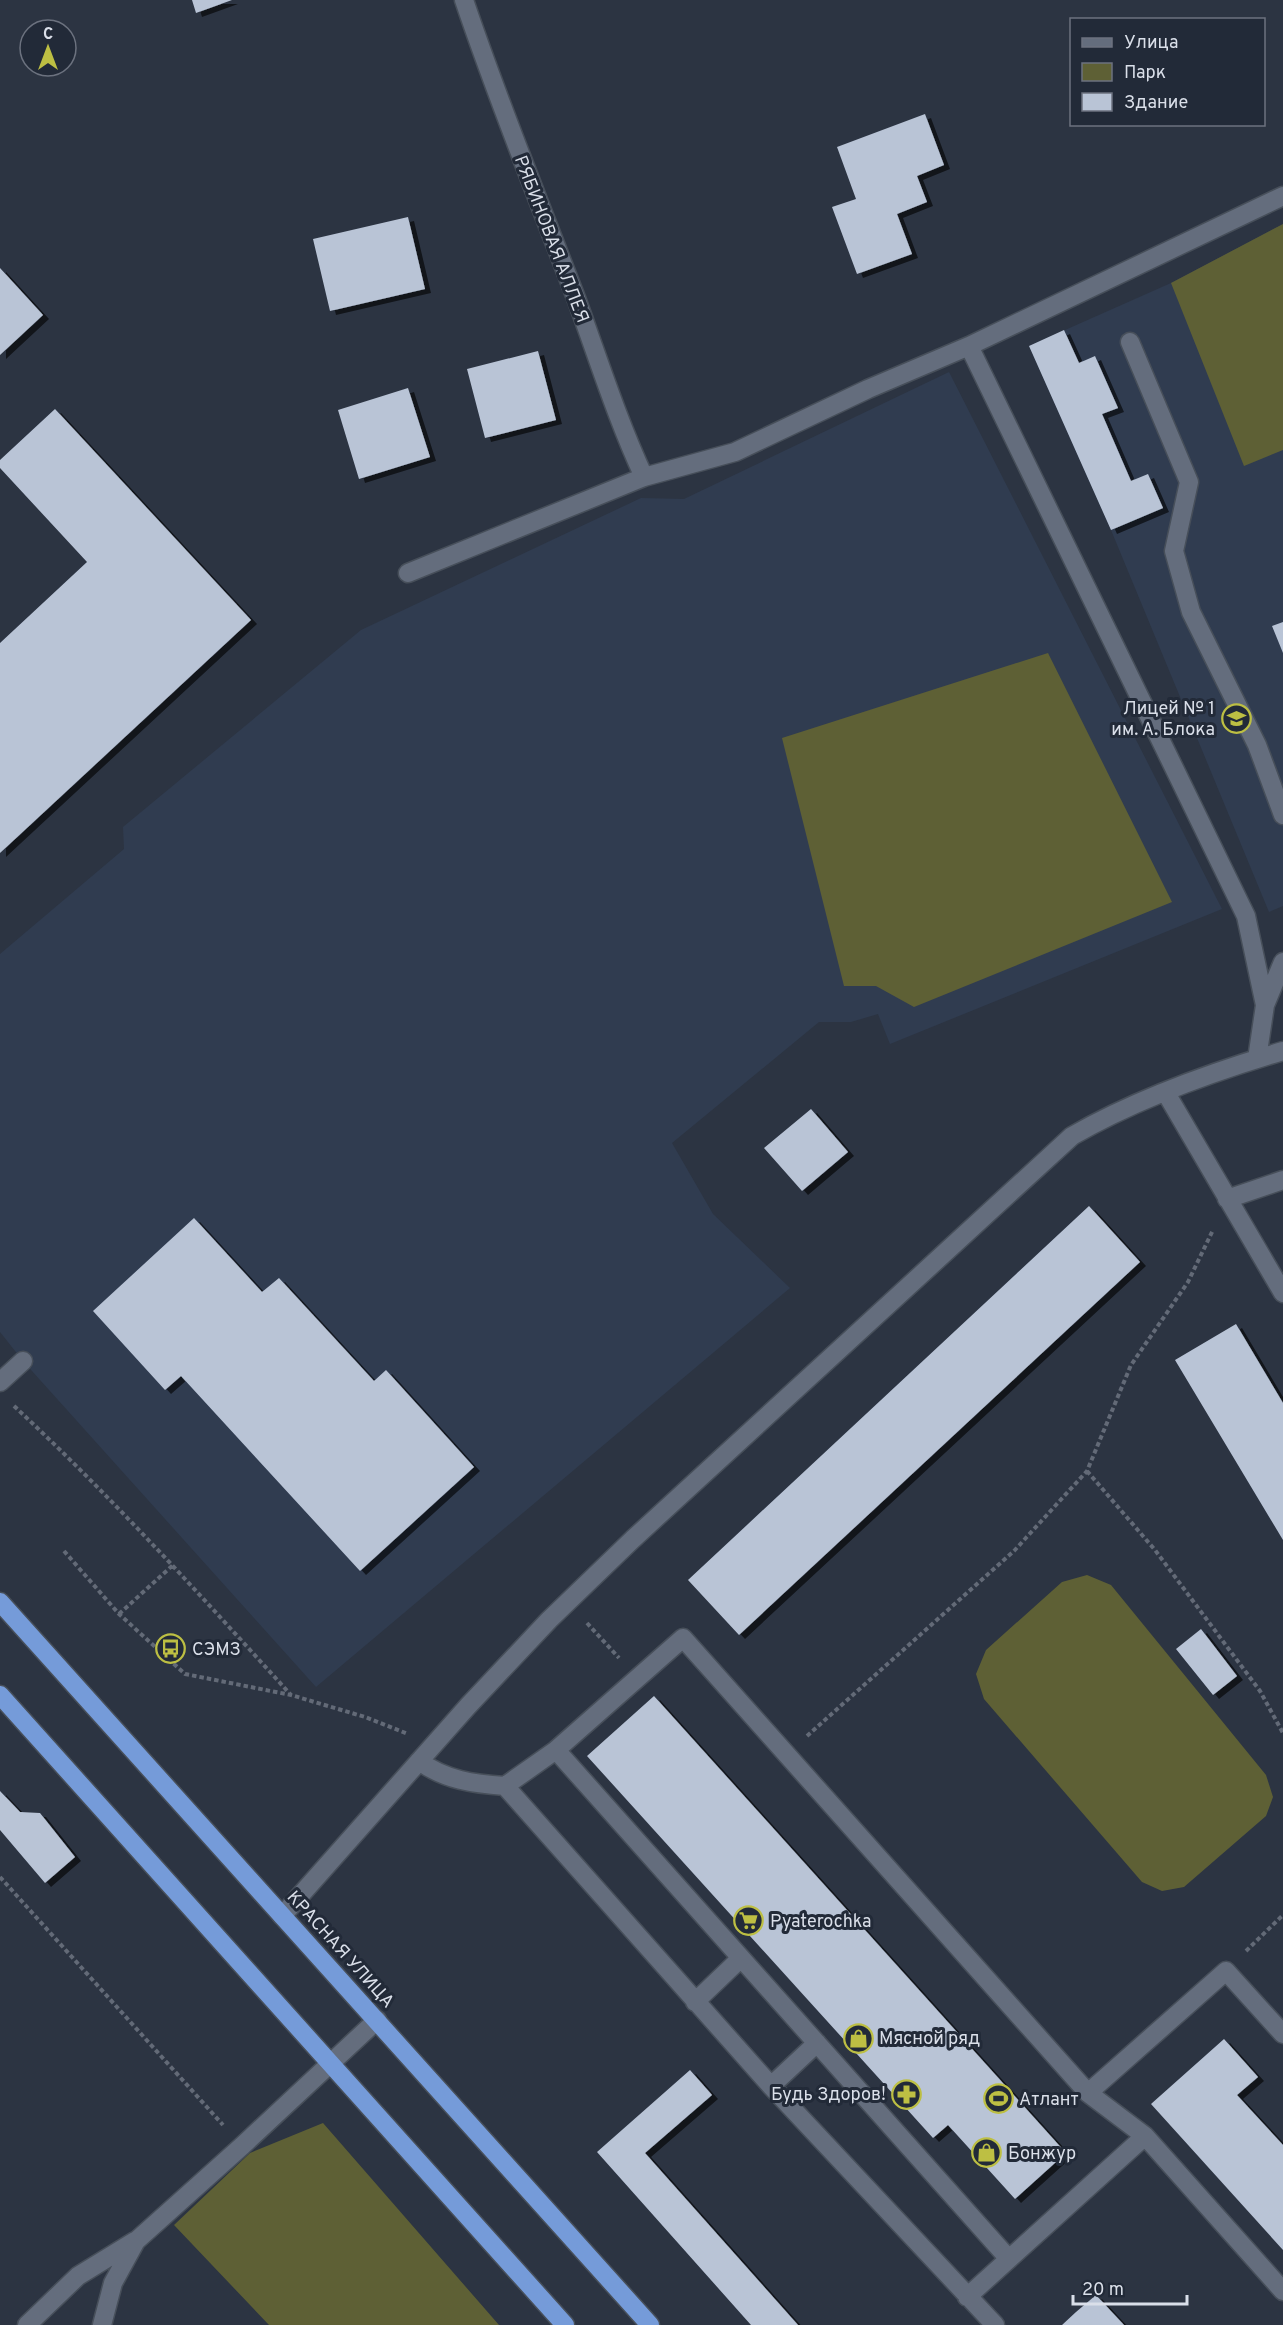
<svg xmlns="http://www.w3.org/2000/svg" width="1283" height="2325" viewBox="0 0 1283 2325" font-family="Overpass,sans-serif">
<defs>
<filter id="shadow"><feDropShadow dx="6" dy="4" stdDeviation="0" flood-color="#0009"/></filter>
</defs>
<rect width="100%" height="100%" fill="#2c3442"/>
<path fill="#303c50" d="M1283 224V906L1269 912 1111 530 1029 346 1171 283Z
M949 372 1222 909 890 1044 878 1014 851 1022H819L672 1143 713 1214 790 1288 316 1687 23 1361 0 1332V954L124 849 123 827 361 630 641 498 684 499Z"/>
<path fill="#5e6035" d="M1283 224V450L1244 466 1171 283Z
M1048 653 1172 902 914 1007 876 986H844L782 738Z
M1087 1575 1111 1585 1266 1775 1273 1797 1266 1816 1184 1887 1162 1891 1142 1882 984 1699 976 1674 986 1650 1062 1582Z
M323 2123 499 2325H269L174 2225 250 2153Z"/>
<path fill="#b9c4d6" filter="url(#shadow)" d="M192 0H232L196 13Z
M925 114 944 165 917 176 927 202 897 214 912 254 857 274 832 207 856 199 837 147Z
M408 217 425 289 330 311 313 239Z
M0 268 43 315 0 355Z
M1064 330 1079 363 1095 356 1118 408 1102 414 1131 481 1148 474 1163 508 1111 530 1029 346Z
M538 351 556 420 485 438 467 369Z
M408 388 430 457 359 479 338 410Z
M55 409 251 620 0 853V643L87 562 0 468V460Z
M1283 622V653L1272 626Z
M811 1109 848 1152 802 1191 764 1148Z
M1089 1206 1140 1262 739 1635 688 1580Z
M194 1218 262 1292 279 1278 374 1381 386 1370 474 1467 360 1571 181 1376 165 1390 93 1311Z
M1236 1324 1283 1403V1540L1175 1360Z
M1201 1629 1237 1676 1213 1695 1176 1649Z
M654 1696 1066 2153 1015 2199 948 2125 933 2138 587 1756Z
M0 1791 20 1812 40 1813 75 1857 45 1883 0 1830Z
M1224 2039 1258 2077 1237 2095 1283 2145V2250L1151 2104Z
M690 2070 712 2095 645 2153 798 2325H751L597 2152Z
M1096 2295 1124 2325H1062L1076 2312Z"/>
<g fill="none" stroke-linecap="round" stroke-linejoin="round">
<defs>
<path id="minor" d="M464 0C498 101 538 199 576 298 598 358 617 419 644 477
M1130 342 1189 482 1174 551 1191 612 1257 745 1283 815
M969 346 1246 916 1265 1005
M408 573 644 477 735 452 868 389 969 346 1283 196
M1257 1059 1265 1005 1283 962
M1166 1093 1283 1293
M1227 1199 1283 1180
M0 1382 23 1361
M556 1750 1009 2259
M419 1761C445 1780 474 1784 505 1786L771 2086 995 2325
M505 1786 556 1750 683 1638 1088 2093 1145 2136 1283 2291
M282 1916 468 1706 549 1620 633 1539 1072 1136C1136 1099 1212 1072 1283 1051
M695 2002 741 1958
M771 2086 817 2043
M1088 2093 1226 1971 1283 2034
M967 2297 1145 2136
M27 2325 78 2276 135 2241
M102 2325 113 2283 136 2241 242 2146 377 2020"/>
<path id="highway" d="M0 1602 650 2325
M0 1695 565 2325"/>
</defs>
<use href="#minor" stroke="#474f5a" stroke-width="21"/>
<use href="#highway" stroke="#474f5a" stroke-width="21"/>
<path stroke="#636a77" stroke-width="4" stroke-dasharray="4.5 3" stroke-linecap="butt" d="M14 1406C112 1497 201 1596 291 1695
M1087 1471 1155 1550 1260 1691 1283 1733
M64 1551 119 1614 185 1674 291 1695 365 1717 408 1734
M119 1614 173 1565
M587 1623 619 1658
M807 1736 1014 1551 1087 1471 1131 1365 1188 1282 1213 1230
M0 1877 223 2125
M1246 1951 1283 1915"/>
<use href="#minor" stroke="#646d7d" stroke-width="18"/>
<use href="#highway" stroke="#759bd9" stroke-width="18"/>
</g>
<defs>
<symbol id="school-ring" viewBox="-11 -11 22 22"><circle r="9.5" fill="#222a38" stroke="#bdbf43" stroke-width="1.5"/><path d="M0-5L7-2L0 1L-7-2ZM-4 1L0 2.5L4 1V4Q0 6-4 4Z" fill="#bdbf43"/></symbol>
<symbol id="bus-ring" viewBox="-11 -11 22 22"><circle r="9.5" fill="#222a38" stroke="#bdbf43" stroke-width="1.5"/><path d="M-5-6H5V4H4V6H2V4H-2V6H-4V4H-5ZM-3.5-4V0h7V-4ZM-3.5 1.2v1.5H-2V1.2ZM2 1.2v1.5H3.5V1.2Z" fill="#bdbf43"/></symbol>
<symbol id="supermarket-ring" viewBox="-11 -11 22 22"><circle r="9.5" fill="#222a38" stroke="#bdbf43" stroke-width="1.5"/><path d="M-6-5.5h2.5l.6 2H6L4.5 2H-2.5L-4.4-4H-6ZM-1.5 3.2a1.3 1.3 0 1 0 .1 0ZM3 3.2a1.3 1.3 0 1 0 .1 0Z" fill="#bdbf43"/></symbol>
<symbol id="shop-ring" viewBox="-11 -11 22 22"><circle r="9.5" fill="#222a38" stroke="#bdbf43" stroke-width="1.5"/><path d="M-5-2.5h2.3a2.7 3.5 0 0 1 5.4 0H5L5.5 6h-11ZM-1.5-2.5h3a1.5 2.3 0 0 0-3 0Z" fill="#bdbf43"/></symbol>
<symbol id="pharmacy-ring" viewBox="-11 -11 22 22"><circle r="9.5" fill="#222a38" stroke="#bdbf43" stroke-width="1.5"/><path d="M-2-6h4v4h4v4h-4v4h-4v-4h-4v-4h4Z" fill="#bdbf43"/></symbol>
<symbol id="stadium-ring" viewBox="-11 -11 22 22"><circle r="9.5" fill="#222a38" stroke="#bdbf43" stroke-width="1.5"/><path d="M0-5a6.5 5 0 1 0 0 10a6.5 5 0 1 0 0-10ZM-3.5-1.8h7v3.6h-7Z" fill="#bdbf43"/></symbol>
</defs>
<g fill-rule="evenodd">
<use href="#school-ring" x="1220" y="702" width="33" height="33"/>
<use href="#bus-ring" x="154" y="1632" width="33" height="33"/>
<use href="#supermarket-ring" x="732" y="1904" width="33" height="33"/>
<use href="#shop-ring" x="842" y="2022" width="33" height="33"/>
<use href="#pharmacy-ring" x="890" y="2078" width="33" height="33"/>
<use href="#stadium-ring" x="982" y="2082" width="33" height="33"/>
<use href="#shop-ring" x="970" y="2136" width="33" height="33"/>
</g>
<g text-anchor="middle" stroke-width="6" stroke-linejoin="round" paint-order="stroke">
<g font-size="18" fill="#dadfe9" stroke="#222a38">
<text transform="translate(552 239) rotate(69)" y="6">РЯБИНОВАЯ АЛЛЕЯ</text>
<text transform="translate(341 1949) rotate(48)" y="6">КРАСНАЯ УЛИЦА</text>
</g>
<g font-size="18" fill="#dadfe9" stroke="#222a38" text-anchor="start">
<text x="1215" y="714" text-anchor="end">Лицей № 1<tspan x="1215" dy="21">им. А. Блока</tspan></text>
<text x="192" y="1655">СЭМЗ</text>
<text x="770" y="1927">Pyaterochka</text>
<text x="879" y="2044">Мясной ряд</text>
<text x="886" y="2100" text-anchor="end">Будь Здоров!</text>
<text x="1019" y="2105">Атлант</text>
<text x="1008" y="2159">Бонжур</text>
</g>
</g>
<rect x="1070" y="18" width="195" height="108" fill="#222a38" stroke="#6c727f" stroke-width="1.5"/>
<rect x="1082" y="38" width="30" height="9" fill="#646d7d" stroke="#6c727f" stroke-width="1.5"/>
<text x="1124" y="48" font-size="18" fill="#dadfe9">Улица</text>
<rect x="1082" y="63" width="30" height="18" fill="#5e6035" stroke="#6c727f" stroke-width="1.5"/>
<text x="1124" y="78" font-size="18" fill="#dadfe9">Парк</text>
<rect x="1082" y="93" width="30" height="18" fill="#b9c4d6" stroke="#6c727f" stroke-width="1.5"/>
<text x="1124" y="108" font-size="18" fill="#dadfe9">Здание</text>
<g transform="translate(48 48)"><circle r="28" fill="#222a38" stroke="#6c727f" stroke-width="1.5"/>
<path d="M0-4.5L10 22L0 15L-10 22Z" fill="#bdbf43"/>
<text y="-9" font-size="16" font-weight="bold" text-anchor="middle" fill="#dadfe9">С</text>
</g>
<path d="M1073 2295v9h114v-9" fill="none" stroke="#dadfe9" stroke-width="3"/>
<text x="1082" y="2295" font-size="18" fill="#dadfe9" stroke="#222a38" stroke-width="4.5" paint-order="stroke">20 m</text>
</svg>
